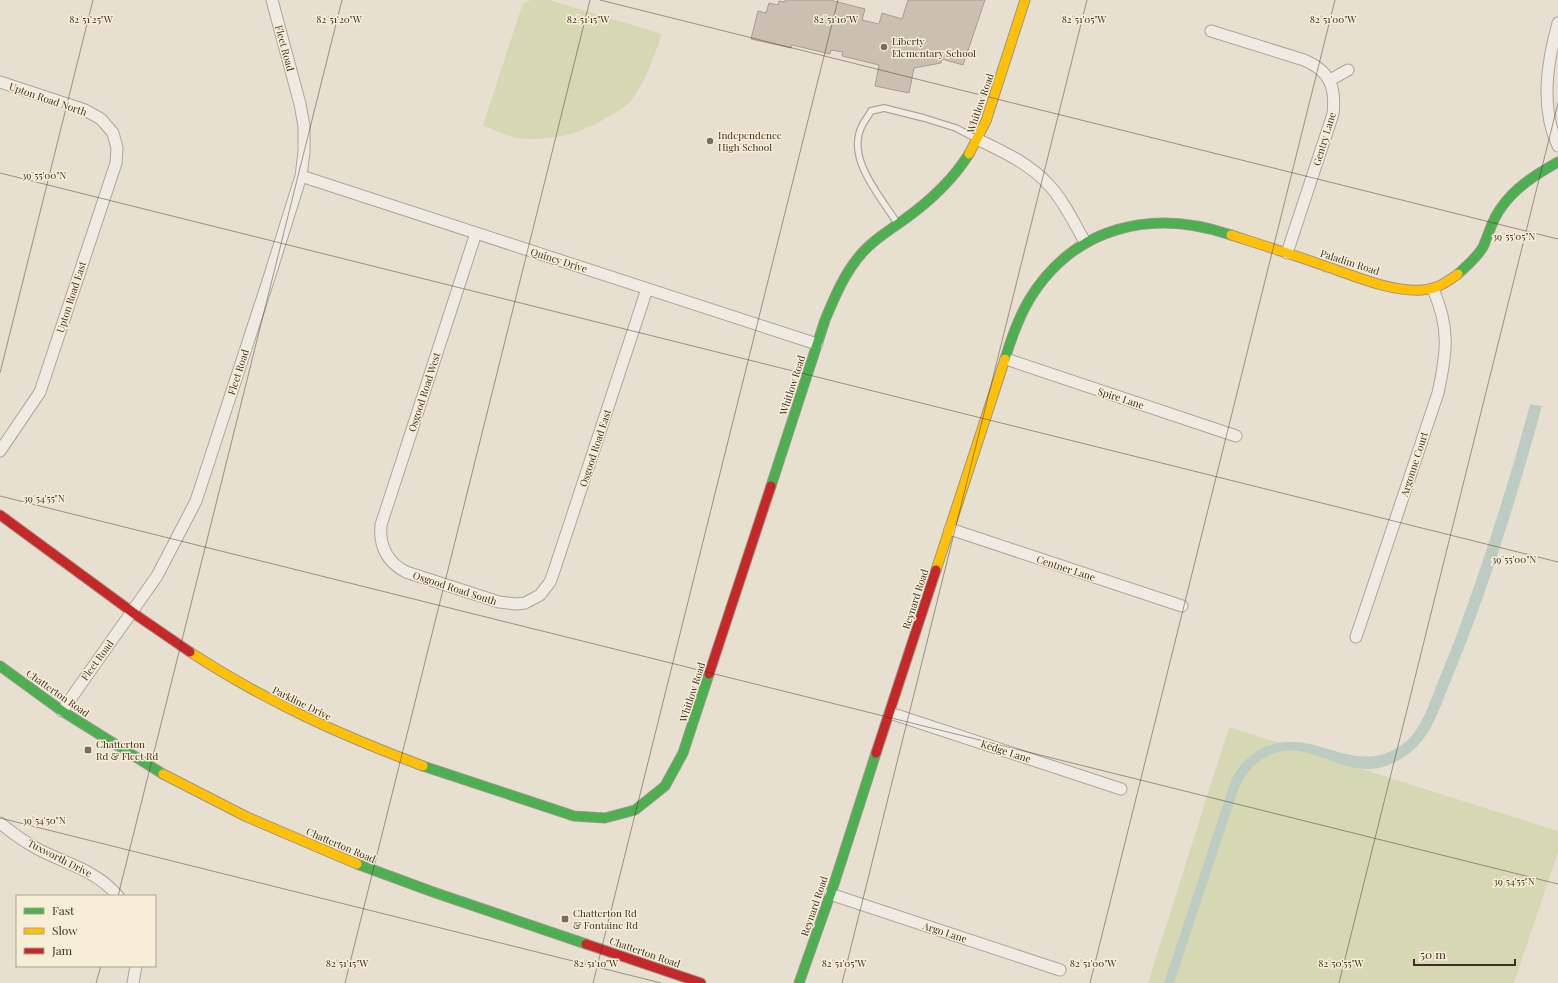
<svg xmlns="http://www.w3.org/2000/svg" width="1558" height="983" viewBox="0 0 1558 983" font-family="'Playfair Display',serif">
<rect width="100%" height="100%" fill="#e7e0d1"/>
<path fill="#d6d7b3" d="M531 0H549L662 34C655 54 644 86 629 103 624 107 617 112 611 115 583 133 552 142 518 138 506 136 494 130 483 125L523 3Z
M1229 727 1558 831V852L1514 983H1148Z"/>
<path fill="#bcccc2" d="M1530 404 1542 406C1516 500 1487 595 1449 685 1440 707 1432 734 1413 750 1402 760 1385 769 1369 769 1333 770 1301 736 1264 758 1252 765 1243 777 1238 790L1174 983H1164L1231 781C1237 768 1247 756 1261 749 1313 722 1353 781 1403 744 1422 730 1430 701 1439 679 1455 642 1468 604 1481 566 1499 512 1516 459 1530 404Z"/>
<path fill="#cbbfb2" stroke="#a89c90" d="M785 0H830L865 9 862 20 879 24 882 13 902 19 908 0H985L963 65 942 59 941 63 914 68 909 93 875 86 879 65 842 56 843 52 831 50 830 54 792 45 791 48 751 39 758 11 766 13 769 3 778 5 779 1 785 2Z"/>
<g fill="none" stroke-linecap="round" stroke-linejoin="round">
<defs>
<path id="lane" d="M897 223C881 197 847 160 861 128 863 122 868 117 871 111L884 108 924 118 956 128 977 139"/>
<path id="street" d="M1558 23C1547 63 1540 107 1558 146
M1211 31 1304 60C1330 71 1336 87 1333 114L1287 253
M1330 80 1348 70
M0 82 85 110 101 119 113 133 117 148 116 163 40 392 0 451
M979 140C1004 152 1030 164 1049 185 1064 201 1074 223 1085 242
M301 176 817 344
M476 233 381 525C379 546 387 562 406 572L499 602 516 604 525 603 540 595 550 582 553 574 647 289
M1006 359 1236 436
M950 529 1182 606
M1356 637 1438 393C1447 352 1450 328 1433 289
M62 711 157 576 196 501 269 278 301 176 304 152V126L300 104 272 0
M890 713 1121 789
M0 823C11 832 23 841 36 848 65 864 95 869 118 896
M830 894 1060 970
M133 983 136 966"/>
<path id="fast" d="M1458 274C1467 266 1477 257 1483 247 1489 234 1492 219 1501 208 1515 187 1537 174 1558 162
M1005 359C1011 339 1018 319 1029 300 1074 226 1152 208 1231 235
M771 486 825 320C835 296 845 272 862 253 874 239 890 230 905 219 930 201 952 181 969 154
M0 666 62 711 163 774
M423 766 574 816 605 818 635 810 665 786 683 753 709 674
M357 864 433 892 586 944
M799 983 834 884 876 753"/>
<path id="slow" d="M969 154 986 121 1025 0
M1231 235C1262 245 1294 255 1325 266 1355 276 1390 292 1422 290 1437 289 1447 282 1458 274
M936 570 1005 359
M190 652C265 701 340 735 423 766
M163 774 247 817 357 864"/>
<path id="jam" d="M0 515 139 617 190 652
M709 674 771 486
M876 753 936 570
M586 944 701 983"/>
</defs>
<use href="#lane" stroke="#ada599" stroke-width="8"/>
<use href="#street" stroke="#ada599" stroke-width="13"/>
<use href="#fast" stroke="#9c958a" stroke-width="11"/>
<use href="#slow" stroke="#9c958a" stroke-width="11"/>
<use href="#jam" stroke="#9c958a" stroke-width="11"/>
<use href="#lane" stroke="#efebe3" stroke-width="5.5"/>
<use href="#street" stroke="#efebe3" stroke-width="11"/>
<use href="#fast" stroke="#4caf50" stroke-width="9"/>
<use href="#slow" stroke="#ffc107" stroke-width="9"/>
<use href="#jam" stroke="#c62828" stroke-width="9"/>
</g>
<path fill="none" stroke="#3d2e20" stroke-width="1" stroke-opacity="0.45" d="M600 0 1558 239M0 173 1558 562M0 373 93 0M0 496 1558 884M0 818 661 983M118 896 342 0M96 983 101 966M345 983 590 0M593 983 838 0M842 983 1087 0M1090 983 1335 0M1339 983 1558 103"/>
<g fill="#786c5e" stroke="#f7eed8" stroke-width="1.5">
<circle cx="884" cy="47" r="4"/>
<circle cx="710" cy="141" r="4"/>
<rect x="84" y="746" width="8" height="8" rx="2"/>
<rect x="561" y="915" width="8" height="8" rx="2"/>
</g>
<g text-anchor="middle" stroke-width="3" stroke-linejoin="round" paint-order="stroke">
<g font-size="10" fill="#3d2e20" stroke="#f7eed8" text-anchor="start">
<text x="892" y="45">Liberty<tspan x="892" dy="12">Elementary School</tspan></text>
<text x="718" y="139">Independence<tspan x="718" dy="12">High School</tspan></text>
<text x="96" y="748">Chatterton<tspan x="96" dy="12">Rd &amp; Fleet Rd</tspan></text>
<text x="573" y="917">Chatterton Rd<tspan x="573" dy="12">&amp; Fontaine Rd</tspan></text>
</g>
<g font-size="10" fill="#3d2e20" stroke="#f7eed8">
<text transform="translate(285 48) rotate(75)" y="4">Fleet Road</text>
<text transform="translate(48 99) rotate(19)" y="4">Upton Road North</text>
<text transform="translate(980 103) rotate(-71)" y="4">Whitlow Road</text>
<text transform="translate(1324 139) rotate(-73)" y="4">Gentry Lane</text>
<text transform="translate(559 260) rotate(18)" y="4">Quincy Drive</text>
<text transform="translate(1350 262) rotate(18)" y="4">Paladim Road</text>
<text transform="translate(71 297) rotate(-72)" y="4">Upton Road East</text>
<text transform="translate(238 372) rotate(-72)" y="4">Fleet Road</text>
<text transform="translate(792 385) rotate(-72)" y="4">Whitlow Road</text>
<text transform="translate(424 392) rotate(-72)" y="4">Osgood Road West</text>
<text transform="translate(1121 398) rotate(18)" y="4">Spire Lane</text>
<text transform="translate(595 448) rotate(-72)" y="4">Osgood Road East</text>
<text transform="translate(1414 464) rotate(-72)" y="4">Argonne Court</text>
<text transform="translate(1066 568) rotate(18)" y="4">Centner Lane</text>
<text transform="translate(455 588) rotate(18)" y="4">Osgood Road South</text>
<text transform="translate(915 599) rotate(-72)" y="4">Reynard Road</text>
<text transform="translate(97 660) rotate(-54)" y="4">Fleet Road</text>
<text transform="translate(692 692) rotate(-72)" y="4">Whitlow Road</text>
<text transform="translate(58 693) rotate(35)" y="4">Chatterton Road</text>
<text transform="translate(302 703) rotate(26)" y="4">Parkline Drive</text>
<text transform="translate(1006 751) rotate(18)" y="4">Kedge Lane</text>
<text transform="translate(341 845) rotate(23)" y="4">Chatterton Road</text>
<text transform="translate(60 858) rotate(27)" y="4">Tuxworth Drive</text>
<text transform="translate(814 906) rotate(-71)" y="4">Reynard Road</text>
<text transform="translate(945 932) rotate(18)" y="4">Argo Lane</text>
<text transform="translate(645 952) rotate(19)" y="4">Chatterton Road</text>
</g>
</g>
<g font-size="10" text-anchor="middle" fill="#3d2e20" stroke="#f7eed8" stroke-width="3" stroke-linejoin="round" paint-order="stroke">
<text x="91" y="23">82°51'25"W</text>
<text x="339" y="23">82°51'20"W</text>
<text x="588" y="23">82°51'15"W</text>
<text x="836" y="23">82°51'10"W</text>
<text x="1084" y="23">82°51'05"W</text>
<text x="1333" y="23">82°51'00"W</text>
<text x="44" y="179">39°55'00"N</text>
<text x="1514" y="240">39°55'05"N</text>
<text x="44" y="502">39°54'55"N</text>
<text x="1514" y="563">39°55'00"N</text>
<text x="44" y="824">39°54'50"N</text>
<text x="1514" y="885">39°54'55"N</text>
<text x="347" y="967">82°51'15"W</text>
<text x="596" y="967">82°51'10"W</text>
<text x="844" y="967">82°51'05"W</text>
<text x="1093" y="967">82°51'00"W</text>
<text x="1341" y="967">82°50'55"W</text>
</g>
<rect x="16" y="895" width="140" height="72" fill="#f7eed8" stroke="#ada18e"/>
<rect x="24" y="908" width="20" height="6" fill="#4caf50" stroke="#ada18e"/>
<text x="52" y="915" font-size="12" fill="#3d2e20">Fast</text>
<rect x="24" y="928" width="20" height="6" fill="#ffc107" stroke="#ada18e"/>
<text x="52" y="935" font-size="12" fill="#3d2e20">Slow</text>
<rect x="24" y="948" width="20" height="6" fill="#c62828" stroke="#ada18e"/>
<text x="52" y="955" font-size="12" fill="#3d2e20">Jam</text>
<path d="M1414 959v6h101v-6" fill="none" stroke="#3d2e20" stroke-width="2"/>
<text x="1420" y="959" font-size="12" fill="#3d2e20" stroke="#f7eed8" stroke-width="3" paint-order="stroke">50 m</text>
</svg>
